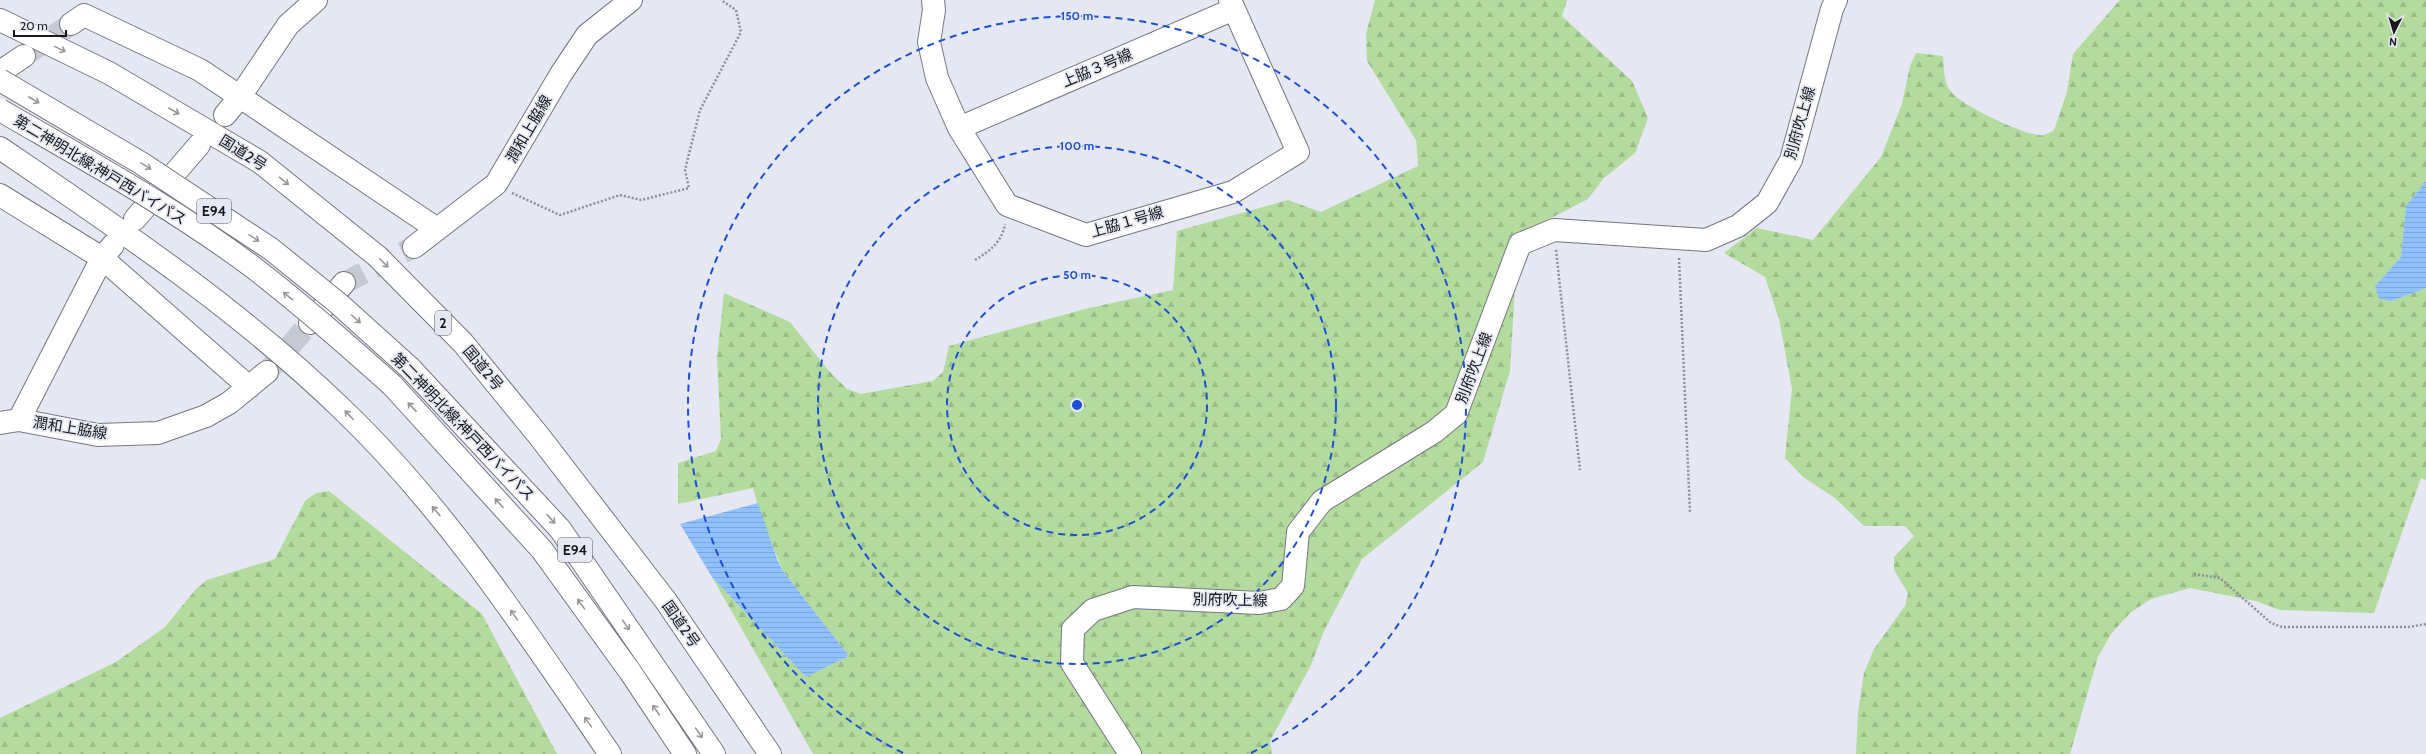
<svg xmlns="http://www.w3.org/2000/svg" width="2426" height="754" viewBox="0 0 2426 754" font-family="Cabin,'Noto Sans JP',sans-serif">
<defs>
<pattern id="forest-firs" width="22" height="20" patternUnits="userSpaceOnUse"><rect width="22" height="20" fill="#b3db9d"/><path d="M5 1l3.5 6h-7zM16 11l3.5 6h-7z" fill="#99bb87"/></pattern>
<pattern id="water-rules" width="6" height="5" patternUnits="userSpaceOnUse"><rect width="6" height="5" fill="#91c1fd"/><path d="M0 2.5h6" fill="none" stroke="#7ca5d8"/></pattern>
</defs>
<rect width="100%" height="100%" fill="#e5e7f2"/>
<path fill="url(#forest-firs)" d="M1375 0H1567L1562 16 1632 81 1648 118 1635 153 1604 178 1588 199 1518 235 1510 371 1483 462 1362 559 1324 631 1311 665 1270 741 1272 754H813L712 577 806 677 849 656 783 571 764 525 753 488 678 504V463L716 451 721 439 717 357 724 293 790 322 828 370 847 389 861 394 933 381 943 372 949 346 1089 308 1173 290 1177 231 1288 200 1321 212 1418 166 1416 140 1367 61 1366 34Z
M2120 0H2426V181L2406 206 2401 257 2375 286 2392 301 2426 288V480L2421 478 2374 613 2280 610 2256 601 2190 588 2151 599 2130 613 2111 634 2098 657 2070 754H1856L1858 712 1864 673 1874 649 1905 606 1908 593 1894 570V557L1914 536 1905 526H1864L1835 498 1803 477 1785 458 1792 389 1779 319 1765 277 1724 253 1757 228 1813 240 1881 157 1902 104 1910 66 1916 53 1943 56C1944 69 1943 83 1952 93 1961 105 2029 138 2043 135 2046 135 2051 132 2054 130L2067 92 2073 54Z
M329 491 482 614 557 754H0V718L116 662 165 627 196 589 207 580 275 559 305 501 316 493Z"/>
<path fill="url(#water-rules)" d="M2426 181V288L2392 301 2379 299 2375 286 2401 257 2406 206Z
M758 503 777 559 783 571 849 656 806 677 712 577 680 524Z"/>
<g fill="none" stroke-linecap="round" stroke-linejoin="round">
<path stroke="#c6c8d2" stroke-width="22" stroke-dasharray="22 11" stroke-linecap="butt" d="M24 56 71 24
M344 283 414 247
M267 372 310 323"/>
<defs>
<path id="minor" d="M933 0 934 10 929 42 937 78 959 128 1007 205 1086 235 1233 192 1298 152 1230 0
M71 24 84 15 200 70 437 229
M0 72 24 56
M225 115 239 98 288 25 316 0
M959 128 1234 9
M0 195 102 258 249 387
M135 219 199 145
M414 247 496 184 561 74 587 35 631 0
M310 323 344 283
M19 420 102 258 113 245
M0 423 19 420 98 435 158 433 206 416 229 403 267 372
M1130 754 1072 663 1073 629 1093 610 1133 597 1259 603 1281 599 1293 586 1298 532 1322 501 1434 432 1456 414 1520 244 1554 230 1706 240 1738 226 1767 203 1791 160 1832 9 1836 0"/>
<path id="highway" d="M0 20 109 73 260 162 377 256 463 343 539 436 666 601 770 754
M0 148C119 229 239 309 343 410 448 511 528 634 610 754
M410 368 560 529 714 754
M392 385 542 550 631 673 685 754"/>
</defs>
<use href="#minor" stroke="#757681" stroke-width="24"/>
<use href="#highway" stroke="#757681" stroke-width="24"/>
<path stroke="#8d8f97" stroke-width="2.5" stroke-dasharray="2 2" stroke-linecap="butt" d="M512 193 560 215 620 195 641 200 689 188 685 170 700 110 741 32 736 10 721 0
M1556 250 1580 470
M1679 258 1690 513
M975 260C990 251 1002 242 1005 224
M2194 574 2220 578 2271 623 2282 627H2409L2426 624"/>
<use href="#minor" stroke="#fff" stroke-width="22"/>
<use href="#highway" stroke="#fff" stroke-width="22"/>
<defs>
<path id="highway-bridge" d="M0 80 141 163 271 249 339 304 410 368
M0 110C86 160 174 208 254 268 302 305 347 345 392 385"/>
</defs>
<use href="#highway-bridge" stroke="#757681" stroke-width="24" stroke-linecap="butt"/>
<use href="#highway-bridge" stroke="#fff" stroke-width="22"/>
</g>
<defs><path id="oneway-shaft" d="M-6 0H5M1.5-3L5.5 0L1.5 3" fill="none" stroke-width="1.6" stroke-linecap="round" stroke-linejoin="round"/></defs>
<g stroke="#979799">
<use href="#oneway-shaft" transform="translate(60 49) rotate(26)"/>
<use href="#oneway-shaft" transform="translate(34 100) rotate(30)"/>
<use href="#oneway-shaft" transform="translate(174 111) rotate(30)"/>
<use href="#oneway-shaft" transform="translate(146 166) rotate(32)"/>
<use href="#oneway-shaft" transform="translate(284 181) rotate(39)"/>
<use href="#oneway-shaft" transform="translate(254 238) rotate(34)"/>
<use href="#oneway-shaft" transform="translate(384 263) rotate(45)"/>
<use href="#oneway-shaft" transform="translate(288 296) rotate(-141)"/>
<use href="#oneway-shaft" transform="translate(356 319) rotate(42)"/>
<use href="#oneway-shaft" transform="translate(412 407) rotate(-133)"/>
<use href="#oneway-shaft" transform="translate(349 415) rotate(-134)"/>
<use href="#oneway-shaft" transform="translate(499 503) rotate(-132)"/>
<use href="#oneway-shaft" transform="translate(436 511) rotate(-131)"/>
<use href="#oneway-shaft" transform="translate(551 519) rotate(48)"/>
<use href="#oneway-shaft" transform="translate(581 604) rotate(-126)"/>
<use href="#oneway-shaft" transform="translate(514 615) rotate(-125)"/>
<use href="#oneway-shaft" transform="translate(626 625) rotate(55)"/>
<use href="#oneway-shaft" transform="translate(656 710) rotate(-124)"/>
<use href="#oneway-shaft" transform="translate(588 722) rotate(-125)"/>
<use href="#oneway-shaft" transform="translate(699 733) rotate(56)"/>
</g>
<g fill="none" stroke="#1d4ed8" stroke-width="2" stroke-dasharray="7 5">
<circle cx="1077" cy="405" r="130"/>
<circle cx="1077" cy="405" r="259"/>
<path d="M903 753A389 389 0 1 1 1251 753"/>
</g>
<g text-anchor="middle" stroke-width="3.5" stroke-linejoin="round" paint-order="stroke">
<g fill="#e5e7f2" stroke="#56565c" stroke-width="1">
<rect x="197" y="199" width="34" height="24" rx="3"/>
<rect x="435" y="311" width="16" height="24" rx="3"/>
<rect x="558" y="538" width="34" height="24" rx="3"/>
</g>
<g font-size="14" font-weight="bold" fill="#18181c">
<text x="214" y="216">E94</text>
<text x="443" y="328">2</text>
<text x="575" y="555">E94</text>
</g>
<g font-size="15" fill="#18181c" stroke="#e5e7f2">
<text transform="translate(1097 68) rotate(-23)" y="5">上脇３号線</text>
<text transform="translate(1800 123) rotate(-74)" y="5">別府吹上線</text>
<text transform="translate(529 129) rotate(-60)" y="5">潤和上脇線</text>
<text transform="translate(243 153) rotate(32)" y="5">国道2号</text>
<text transform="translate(100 170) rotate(31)" y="5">第二神明北線;神戸西バイパス</text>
<text transform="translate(1127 222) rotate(-16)" y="5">上脇１号線</text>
<text transform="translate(483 368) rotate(50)" y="5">国道2号</text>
<text transform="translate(1474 368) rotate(-69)" y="5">別府吹上線</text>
<text transform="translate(463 427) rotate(46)" y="5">第二神明北線;神戸西バイパス</text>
<text transform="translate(70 428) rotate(9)" y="5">潤和上脇線</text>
<text transform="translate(1230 600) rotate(1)" y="5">別府吹上線</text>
<text transform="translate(681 624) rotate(55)" y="5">国道2号</text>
</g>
</g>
<circle cx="1077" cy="405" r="6" fill="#1d4ed8" stroke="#e5e7f2" stroke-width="2"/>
<g font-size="12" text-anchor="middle" font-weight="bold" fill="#1d4ed8" stroke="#e5e7f2" stroke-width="3.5" stroke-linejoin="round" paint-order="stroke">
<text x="1077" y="20">150 m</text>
<text x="1077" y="150">100 m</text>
<text x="1077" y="279">50 m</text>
</g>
<g transform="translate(2394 32) rotate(185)" stroke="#e5e7f2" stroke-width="3" paint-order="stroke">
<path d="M0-3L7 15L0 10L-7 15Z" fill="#18181c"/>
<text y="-6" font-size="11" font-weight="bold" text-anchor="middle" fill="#18181c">N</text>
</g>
<path d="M14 30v6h52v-6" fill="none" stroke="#18181c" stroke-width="2"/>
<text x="20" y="30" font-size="12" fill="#18181c" stroke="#e5e7f2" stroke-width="3" paint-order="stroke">20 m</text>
</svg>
